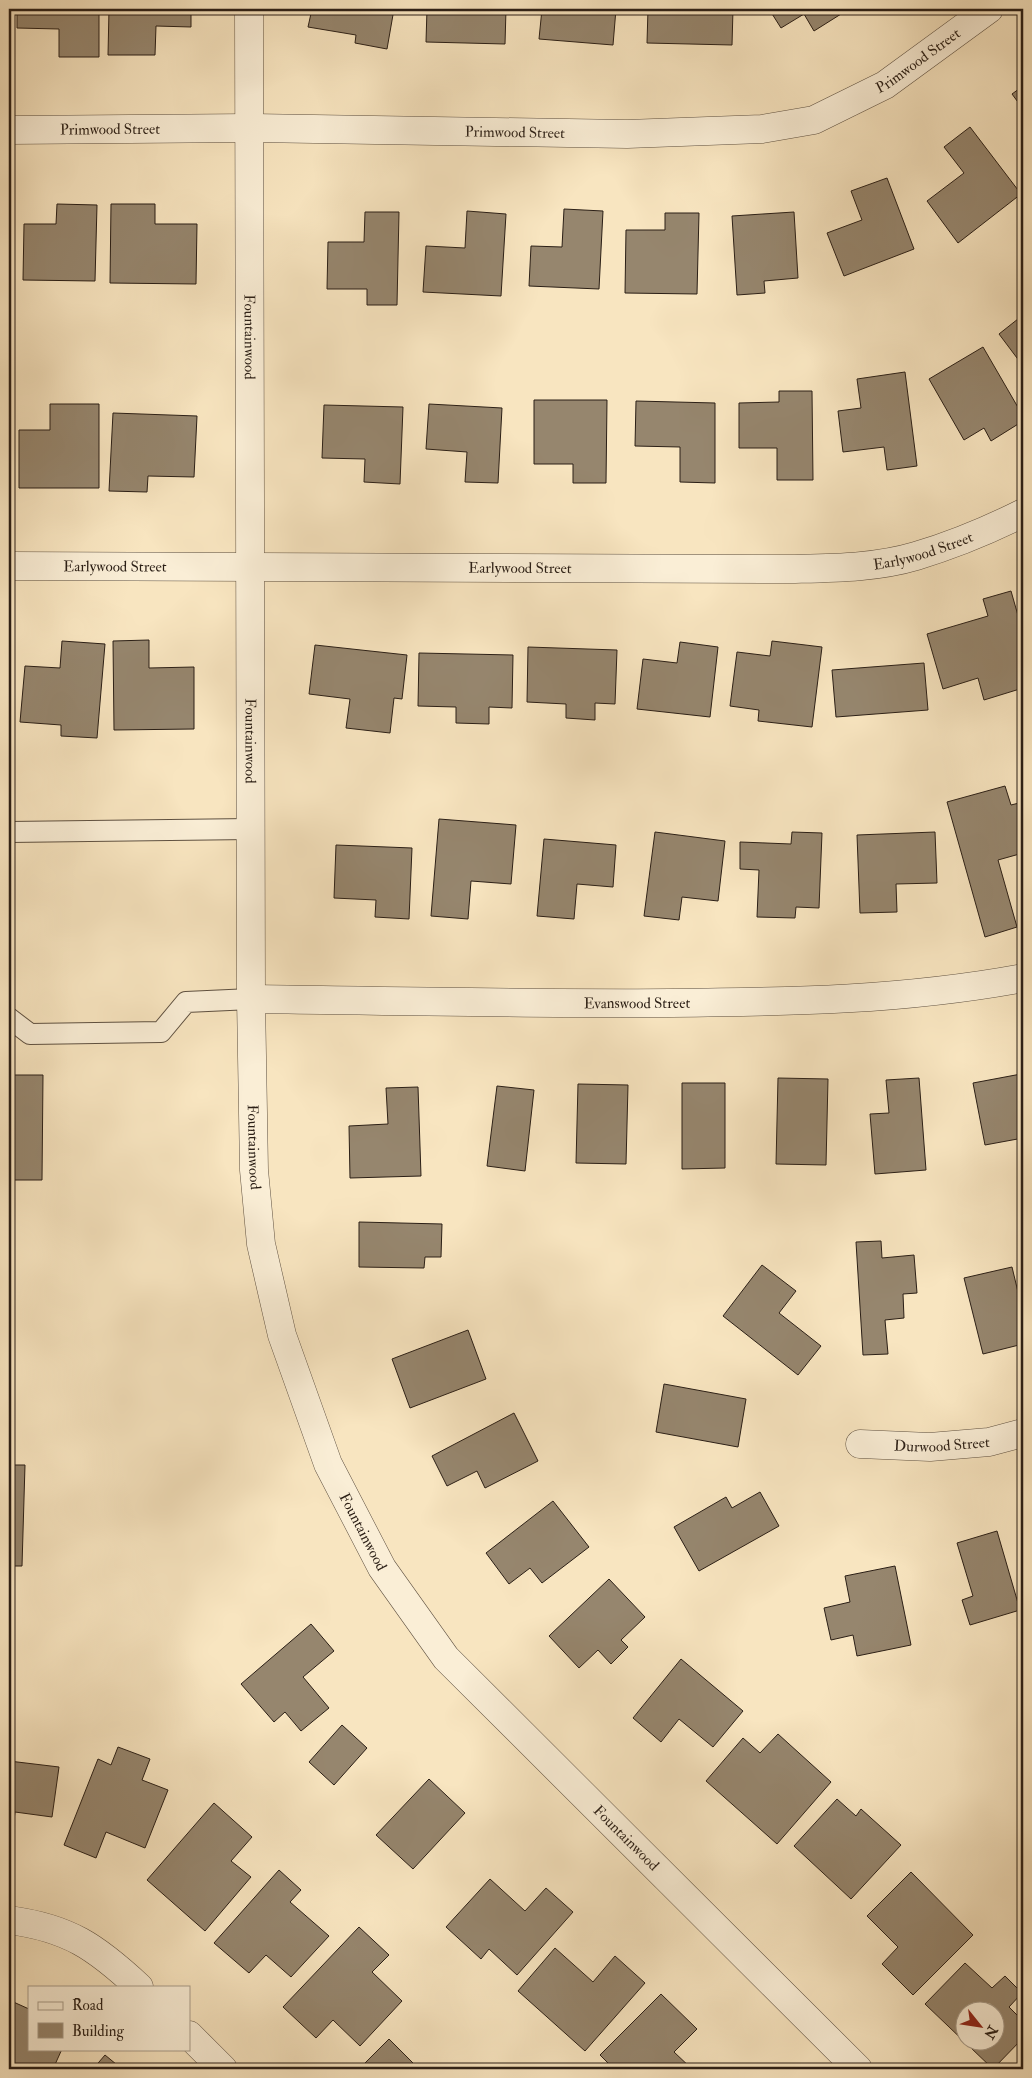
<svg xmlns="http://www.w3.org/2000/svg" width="1032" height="2078" viewBox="0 0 1032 2078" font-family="'IM FELL Double Pica',serif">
<rect width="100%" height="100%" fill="#f8e5c0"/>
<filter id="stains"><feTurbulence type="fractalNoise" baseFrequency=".004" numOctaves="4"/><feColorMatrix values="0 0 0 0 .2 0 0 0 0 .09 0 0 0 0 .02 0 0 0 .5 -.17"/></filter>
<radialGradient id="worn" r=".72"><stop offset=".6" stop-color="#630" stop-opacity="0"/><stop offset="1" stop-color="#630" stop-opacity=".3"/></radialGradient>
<path fill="#96866e" stroke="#2b1f16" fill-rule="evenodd" d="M17 9H99V57H59V29L17 28Z
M109 9H191V27L156 26 155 55H108Z
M312 9H394L387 49 355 43 356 35 308 27Z
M427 9H506L505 44 426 42Z
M542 9H616L613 45 539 39Z
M648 9H733L732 45 647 43Z
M769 9H849L814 31 804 14 781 28Z
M1023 86V109L1012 94Z
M970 127 1021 194 958 243 927 201 964 173 944 147Z
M887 178 914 249 844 276 827 233 862 220 851 191Z
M57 204 97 205 95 281 23 280 24 224H56Z
M111 204H155V224H197L196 284 110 283Z
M564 209 603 211 599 289 529 286 531 246 562 247Z
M467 211 506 214 501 296 423 292 426 246 465 248Z
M365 212H399L397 305H367V289H327L328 242H364Z
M794 212 798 278 764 281 765 293 737 295 732 216Z
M665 213H699L697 294 625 293 626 230H665Z
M1023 315V366L999 334Z
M983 347 1023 416V421L991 441 984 428 964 440 929 379Z
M905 372 917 466 887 470 884 447 843 452 838 411 861 408 857 379Z
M779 391H812L813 480H777V448H739V403L779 402Z
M534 400H607L606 483H573V464H534Z
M636 401 715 403V483L680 482V447L635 446Z
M50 404H99V488H19V430H50Z
M429 404 502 408 498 483 465 482 467 452 426 449Z
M324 405 403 407 400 484 364 482 365 459 322 458Z
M113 413 197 416 194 477 148 476 147 492 109 491Z
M1011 591 1023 633V688L984 700 978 678 943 689 927 634 988 616 983 599Z
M149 640V668L194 667V729L114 730 113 641Z
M62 641 105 644 97 738 61 736V725L20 722 25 666 60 668Z
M772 641 822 647 812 727 758 721 759 710 730 706 737 652 770 656Z
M680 642 718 647 710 717 637 709 643 659 677 663Z
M315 645 407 655 402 699 394 698 390 733 346 728 350 699 309 694Z
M528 647 617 650 615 704 595 703V720L566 718V704L527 702Z
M419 653 513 655 512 708 489 707V724L456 723V707L418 706Z
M924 663 928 710 836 717 832 670Z
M1005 786 1011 805 1023 802V853L998 860 1017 927 985 937 947 802Z
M439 819 516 825 511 884 471 881 468 919 431 916Z
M655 832 725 841 718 901 682 897 679 920 644 916Z
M792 832 822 833 819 908 796 907 795 918 757 917 759 870 740 869V842L791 844Z
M935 832 937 883 896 884 897 912 860 913 857 835Z
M544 839 616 845 613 887 577 884 574 919 537 916Z
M336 845 412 848 409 919 375 917 376 900 334 898Z
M1021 1074 1023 1138 985 1145 973 1083Z
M9 1075H43L42 1180H9Z
M778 1078 828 1079 826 1165 776 1164Z
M919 1078 926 1170 875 1174 870 1114 889 1113 886 1080Z
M682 1083H725V1168L682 1169Z
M578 1084 628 1085 626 1164 576 1163Z
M497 1086 534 1090 525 1171 487 1166Z
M418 1087 421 1176 350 1178 349 1126 388 1124 386 1088Z
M359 1222 442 1224 441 1257H425L424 1268 359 1267Z
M881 1241 882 1258 914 1255 917 1293 903 1294 904 1318 885 1320 888 1354 863 1355 856 1242Z
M762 1265 796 1291 779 1313 821 1346 798 1375 723 1316Z
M1012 1267 1023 1313V1344L983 1354 964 1278Z
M468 1330 486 1379 410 1408 392 1359Z
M664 1384 746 1399 738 1447 656 1432Z
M514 1413 538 1461 485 1488 477 1471 447 1486 432 1456Z
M9 1465H25L22 1566H9Z
M760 1492 779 1526 699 1571 674 1527 726 1497 732 1508Z
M553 1501 589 1547 542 1583 530 1568 509 1584 486 1553Z
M997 1531 1020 1610 970 1625 962 1600 973 1596 957 1543Z
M895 1566 911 1645 857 1656 853 1635 831 1640 824 1608 850 1602 845 1576Z
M609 1579 645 1617 621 1640 628 1647 611 1664 598 1650 579 1668 549 1636Z
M311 1624 334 1651 303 1677 329 1708 301 1731 285 1712 274 1722 241 1684Z
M681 1659 743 1711 713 1747 679 1719 661 1742 633 1718Z
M342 1725 367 1748 334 1785 309 1762Z
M778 1734 831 1782 777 1844 706 1781 743 1738 760 1753Z
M118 1747 150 1759 142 1780 168 1790 145 1848 106 1832 96 1858 64 1845 98 1759 111 1765Z
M9 1761 59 1767 52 1817 15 1812 11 1845 9 1844Z
M429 1779 465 1813 413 1869 376 1835Z
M837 1799 856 1816 861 1809 901 1845 851 1899 794 1846Z
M214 1803 252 1837 231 1861 251 1877 205 1931 147 1880Z
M279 1870 301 1890 290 1902 329 1936 291 1977 266 1955 249 1973 214 1943Z
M911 1872 973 1935 913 1995 882 1964 898 1947 867 1916Z
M490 1879 525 1911 546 1888 573 1912 517 1975 489 1949 481 1959 446 1927Z
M359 1927 389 1955 372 1972 402 2001 360 2046 333 2020 316 2038 283 2007Z
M555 1948 593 1982 615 1956 645 1983 585 2051 518 1991Z
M965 1963 992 1988 1005 1976 1022 1993 1009 2007 1023 2021V2038L993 2069 925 2004ZM964 2010H994V2040H964Z
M661 1994 697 2029 674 2052 692 2069H614L600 2055Z
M9 2000 29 2009V2049H62L53 2069H9L11 2059 9 2058Z
M389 2039 419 2069H359Z
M105 2055 122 2069H93Z"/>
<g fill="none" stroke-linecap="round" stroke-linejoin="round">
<defs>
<path id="service" d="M9 832 250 829
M9 1018 30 1034 161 1032 186 1002 251 999"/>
<g id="minor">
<path id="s1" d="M9 130 249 128 627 134 762 129 814 120 885 85 989 9"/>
<path id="s2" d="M9 566 791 569C832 568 876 568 916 556 953 545 989 530 1023 513"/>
<path id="s3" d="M251 999C391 1001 531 1004 671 1003 791 1002 904 1000 1023 978"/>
<path id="s4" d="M860 1444 930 1447 989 1442 1023 1433"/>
<path d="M9 1920C69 1928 96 1947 139 1987"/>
<path d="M189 2035 223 2069"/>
</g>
<g id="tertiary">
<path id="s5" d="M249 9 251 999 254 1170 261 1244 282 1335 328 1464 382 1568 446 1658 858 2069"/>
</g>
</defs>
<use href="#service" stroke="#5e5040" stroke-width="22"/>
<use href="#minor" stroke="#5e5040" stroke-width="29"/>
<use href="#tertiary" stroke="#5e5040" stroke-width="29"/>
<use href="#service" stroke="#faeed6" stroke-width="20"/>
<use href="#minor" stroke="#faeed6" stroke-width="28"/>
<use href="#tertiary" stroke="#faeed6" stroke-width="28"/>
</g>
<g text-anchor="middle" stroke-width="4" stroke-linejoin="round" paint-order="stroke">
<g font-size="15" fill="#2b1f16" stroke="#faeed6">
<text dy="5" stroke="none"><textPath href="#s1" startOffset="926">Primwood Street</textPath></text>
<text dy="5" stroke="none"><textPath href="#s1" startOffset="101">Primwood Street</textPath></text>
<text dy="5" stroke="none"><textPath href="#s1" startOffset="506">Primwood Street</textPath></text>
<text dy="5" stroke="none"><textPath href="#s5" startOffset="328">Fountainwood</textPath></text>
<text dy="5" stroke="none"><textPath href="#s2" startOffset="916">Earlywood Street</textPath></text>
<text dy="5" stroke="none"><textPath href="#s2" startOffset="106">Earlywood Street</textPath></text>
<text dy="5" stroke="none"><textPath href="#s2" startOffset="511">Earlywood Street</textPath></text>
<text dy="5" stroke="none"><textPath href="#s5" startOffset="732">Fountainwood</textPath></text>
<text dy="5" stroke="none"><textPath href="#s3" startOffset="386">Evanswood Street</textPath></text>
<text dy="5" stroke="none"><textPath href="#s5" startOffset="1138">Fountainwood</textPath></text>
<text dy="5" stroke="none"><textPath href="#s4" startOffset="82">Durwood Street</textPath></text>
<text dy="5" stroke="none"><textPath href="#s5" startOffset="1542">Fountainwood</textPath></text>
<text dy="5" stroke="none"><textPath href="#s5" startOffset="1948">Fountainwood</textPath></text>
</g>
</g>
<rect width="1032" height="2078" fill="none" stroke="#f8e5c0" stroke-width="30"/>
<rect x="10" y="10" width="1012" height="2058" fill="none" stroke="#2b1f16" stroke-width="2.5"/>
<rect x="15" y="15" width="1002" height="2048" fill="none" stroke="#2b1f16"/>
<rect x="28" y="1986" width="162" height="65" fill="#faeed6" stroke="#a79b89"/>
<rect x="38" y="2002" width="25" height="8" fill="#faeed6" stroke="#a79b89"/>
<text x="72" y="2010" font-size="15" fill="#2b1f16">Road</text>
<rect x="38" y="2023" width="25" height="15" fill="#96866e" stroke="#a79b89"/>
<text x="72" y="2036" font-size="15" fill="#2b1f16">Building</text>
<g transform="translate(980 2026) rotate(120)"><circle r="24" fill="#faeed6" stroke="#a79b89"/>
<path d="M0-4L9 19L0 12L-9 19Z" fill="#8f2418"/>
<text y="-8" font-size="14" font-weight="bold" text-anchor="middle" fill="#2b1f16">N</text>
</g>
<rect width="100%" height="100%" filter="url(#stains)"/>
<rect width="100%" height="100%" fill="url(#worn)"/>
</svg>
